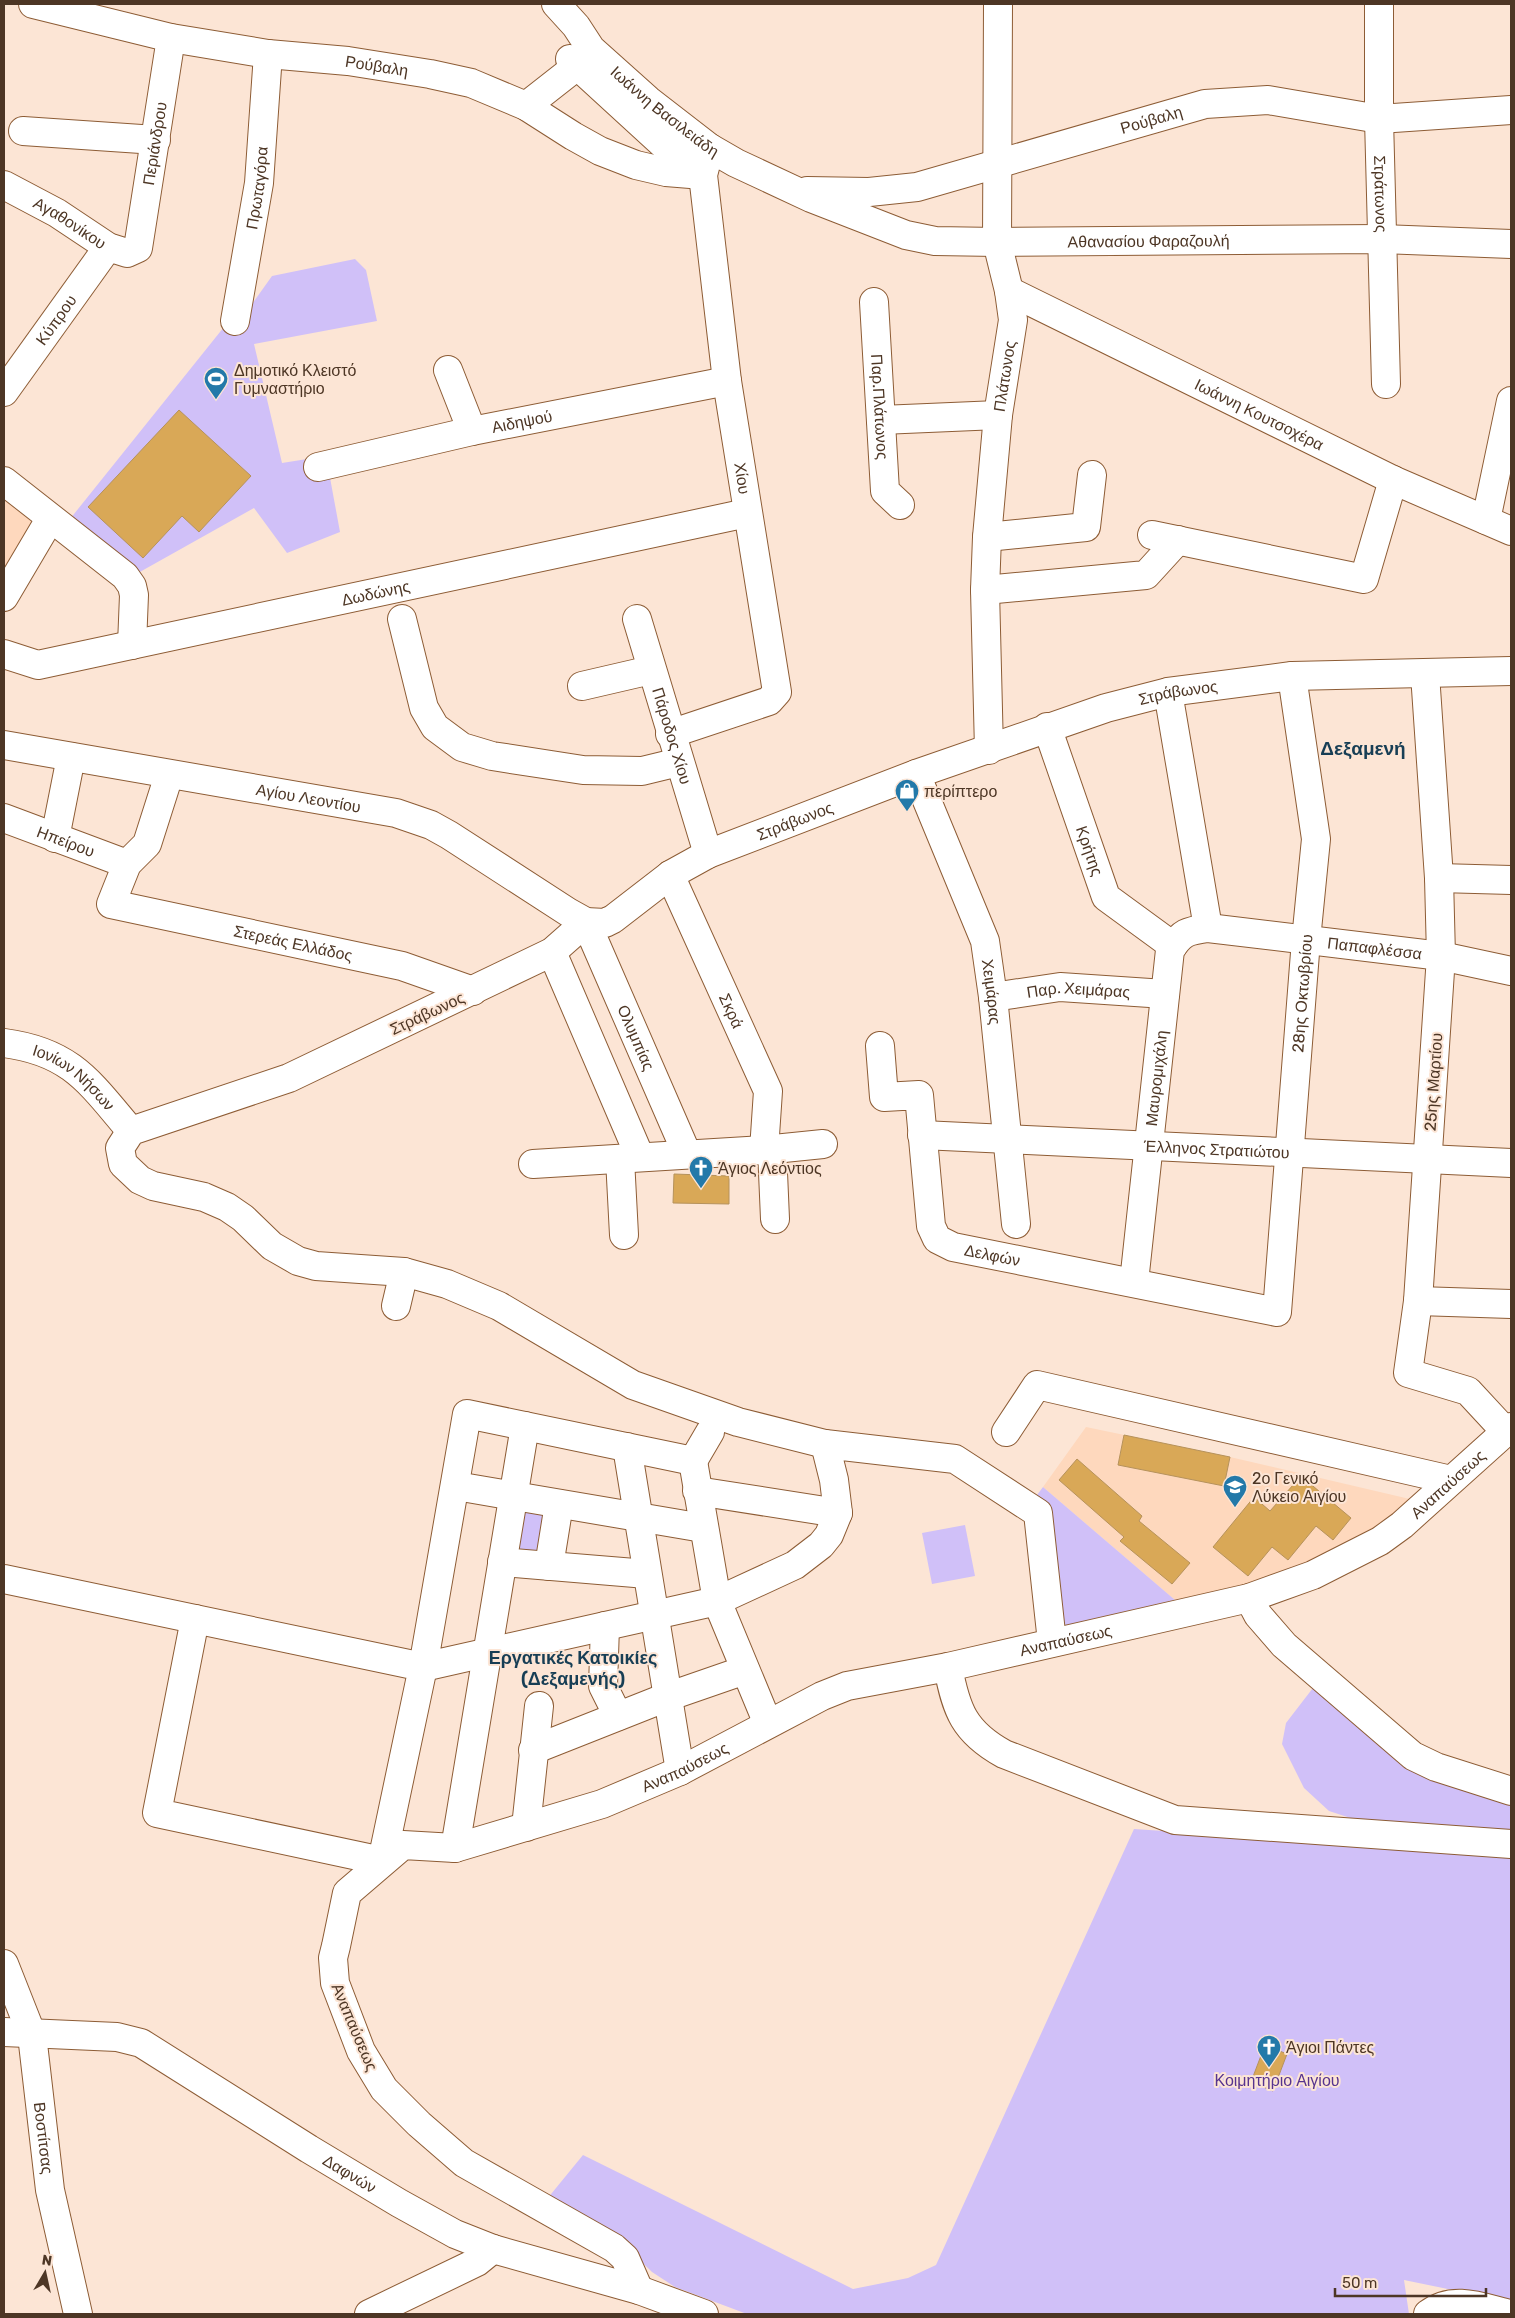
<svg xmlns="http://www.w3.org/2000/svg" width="1515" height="2318" viewBox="0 0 1515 2318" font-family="Rubik,sans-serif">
<rect width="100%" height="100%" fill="#fce5d5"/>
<path fill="#fed8bd" d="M4 494 35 523 4 578Z
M1086 1427 1230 1457 1414 1500 1371 1532 1335 1552 1260 1582 1175 1600 1043 1487Z"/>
<path fill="#d0c0f8" d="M355 259 366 270 377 321 254 344 282 463 326 456 340 532 287 553 254 508 138 573 70 519 232 317 242 318 272 276Z
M1043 1487 1175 1600 1062 1626 1034 1499Z
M519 1504 553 1510 545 1559 511 1553Z
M965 1525 975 1576 932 1584 922 1533Z
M1316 1684 1420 1750 1511 1779V1837L1378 1827 1329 1811 1304 1788 1282 1744 1286 1723Z
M1134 1829 1511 1854V2302L1404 2280 1409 2314H747L675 2287 652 2272 616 2237 547 2199 583 2155 853 2289 908 2278 936 2265Z"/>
<path fill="#d9a857" stroke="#b6925b" d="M179 410 251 476 199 532 182 516 143 558 88 507Z
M674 1174 729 1176V1204L673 1203Z
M1124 1435 1230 1457 1224 1486 1118 1465Z
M1077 1459 1142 1516 1139 1521 1190 1563 1172 1584 1120 1541 1124 1537 1059 1480Z
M1301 1476 1351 1518 1333 1540 1316 1526 1288 1560 1272 1547 1248 1576 1213 1547 1254 1497 1270 1511Z
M1265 2045 1287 2054 1273 2091 1251 2082Z"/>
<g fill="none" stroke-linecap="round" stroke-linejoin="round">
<defs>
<g id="minor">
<path id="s1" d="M33 4 171 38 268 54 348 61 430 74 471 83 526 106 573 136 600 151 636 165 666 172 703 175"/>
<path id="s2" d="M556 4 576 26 591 49 648 100 710 148 736 163 811 198 906 235 935 241 997 242 1382 239 1511 244"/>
<path id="s3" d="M1379 4V119L1386 384"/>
<path id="s4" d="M570 59 666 147 710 148 703 175 727 381 777 692 769 701 670 734"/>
<path d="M526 106 577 66"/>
<path d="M23 131 156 140"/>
<path id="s5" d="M4 185 57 213 108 247 127 253 138 248 171 38"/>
<path id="s6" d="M807 191 869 192 917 187 1205 104 1268 100 1379 119 1511 110"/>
<path id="s7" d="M1009 291 1393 480 1511 531"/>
<path id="s8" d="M874 302 885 491 900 505"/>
<path id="s9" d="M235 321 259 183 268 54"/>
<path d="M448 370 472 431"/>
<path id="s10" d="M4 392 108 247"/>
<path d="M881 420 998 415"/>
<path id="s11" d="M318 467 472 431 727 381"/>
<path d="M4 481 125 576 132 586 134 595 132 645"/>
<path d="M1486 520 1511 401"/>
<path d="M1152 535 1364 579 1393 480"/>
<path d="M987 537 1086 527 1092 475"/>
<path d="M985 590 1146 575 1178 540"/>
<path d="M4 597 50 519"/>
<path d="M402 619 424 708 435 727 462 747 492 756 583 770 642 771 679 762"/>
<path id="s12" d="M637 619 708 854"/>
<path id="s13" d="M4 654 38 665 747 513"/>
<path d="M1425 674 1439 878 1441 956 1418 1301 1408 1373 1468 1391 1506 1432"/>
<path d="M582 686 651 670"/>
<path d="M1168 692 1208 928"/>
<path id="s14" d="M1047 727 1106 897 1173 946"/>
<path id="s15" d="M4 745 396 813 431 825 449 835 568 912 586 922 605 923 613 919 670 875 708 854 916 774 1106 708 1168 692 1292 676 1511 671"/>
<path id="s16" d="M989 750 985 590 987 537 998 415 1013 320 1009 291 997 242 998 4"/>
<path id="s17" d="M916 774 985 941 993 997 1016 1224"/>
<path id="s18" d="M169 775 147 844 127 864 111 904 402 966 473 991"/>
<path id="s19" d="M4 818 127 864"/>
<path d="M55 838 71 757"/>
<path id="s20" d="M670 875 768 1091 764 1150"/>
<path d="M1439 878 1511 880"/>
<path d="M586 922 552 952 289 1078 131 1131 120 1148 123 1164 140 1180 153 1186 204 1197 227 1207 243 1218 272 1246 298 1261 316 1266 404 1272 447 1284 499 1306 633 1385 738 1422 825 1444"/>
<path id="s21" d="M586 922 687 1154"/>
<path d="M552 952 640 1157"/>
<path id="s22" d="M993 997 1060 987 1165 994"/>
<path id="s23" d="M4 1043C72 1052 90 1083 131 1131"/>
<path id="s24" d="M880 1046 884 1097 919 1095 931 1226 937 1239 953 1247 1277 1312 1306 940 1316 839 1292 676"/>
<path id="s25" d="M922 1135 1511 1163"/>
<path d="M772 1149 775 1219"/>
<path d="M620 1159 624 1235"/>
<path d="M533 1164 764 1150 823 1144"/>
<path id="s26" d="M1134 1282 1170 950C1182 932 1187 931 1208 928L1441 956 1511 971"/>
<path d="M1418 1301 1511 1304"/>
<path d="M396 1306 404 1272"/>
<path d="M710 1432 693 1461 467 1414 423 1667 717 1601 795 1565 821 1545 829 1535 838 1513 834 1480 825 1444 955 1459 1038 1513 1052 1642"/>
<path d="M1006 1432 1037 1385 1451 1480"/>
<path d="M627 1447 680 1771"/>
<path d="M693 1461 717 1601 768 1724"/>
<path d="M456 1486 703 1528"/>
<path d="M697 1491 838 1513"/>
<path d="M502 1562 647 1574"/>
<path d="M549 1566 559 1504"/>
<path d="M4 1579 423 1667 382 1861"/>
<path d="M1249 1598 1258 1615 1284 1645 1413 1756 1436 1767 1511 1791"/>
<path d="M195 1619 157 1813 382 1861"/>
<path d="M605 1626 603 1686 618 1716"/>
<path d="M948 1667C956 1710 964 1732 1004 1754L1175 1820 1511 1844"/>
<path d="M533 1750 667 1697 745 1670"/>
<path d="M526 1827 539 1706"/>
<path d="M455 1848 525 1426"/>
<path id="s27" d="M4 1964 32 2035 50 2190 78 2314"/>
<path id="s28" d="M639 2290 625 2258 614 2248 464 2163 419 2124 384 2089 361 2051 335 1983 333 1958 336 1946 347 1893 403 1845 455 1848 602 1804 680 1771 822 1696 847 1686 948 1667 1249 1598 1313 1575 1380 1541 1402 1525 1511 1427"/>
<path d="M369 2314 477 2262 493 2249"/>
<path d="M1428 2314C1453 2295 1481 2307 1509 2314"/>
</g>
<g id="major">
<path id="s29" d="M4 2032 117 2037 141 2043 309 2149 399 2203 455 2234 493 2249 639 2290 704 2314"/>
</g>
</defs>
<use href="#minor" stroke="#8d5c35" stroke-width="30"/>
<use href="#major" stroke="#8d5c35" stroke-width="30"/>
<use href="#minor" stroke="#fff" stroke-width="28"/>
<use href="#major" stroke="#fff" stroke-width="28"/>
</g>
<defs>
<symbol id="stadium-pin" viewBox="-11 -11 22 30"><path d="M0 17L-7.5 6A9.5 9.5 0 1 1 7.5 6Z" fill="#2379a9" stroke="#fce5d5"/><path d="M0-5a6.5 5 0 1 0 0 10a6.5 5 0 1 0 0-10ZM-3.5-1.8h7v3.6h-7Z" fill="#fff"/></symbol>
<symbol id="shop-pin" viewBox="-11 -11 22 30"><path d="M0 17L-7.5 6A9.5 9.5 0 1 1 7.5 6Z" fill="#2379a9" stroke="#fce5d5"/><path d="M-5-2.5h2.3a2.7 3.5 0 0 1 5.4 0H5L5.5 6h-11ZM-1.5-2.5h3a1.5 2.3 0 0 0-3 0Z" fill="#fff"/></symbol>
<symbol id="church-pin" viewBox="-11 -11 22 30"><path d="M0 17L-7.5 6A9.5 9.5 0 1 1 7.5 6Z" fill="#2379a9" stroke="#fce5d5"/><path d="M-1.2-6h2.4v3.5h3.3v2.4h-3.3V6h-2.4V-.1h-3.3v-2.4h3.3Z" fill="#fff"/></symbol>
<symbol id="school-pin" viewBox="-11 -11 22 30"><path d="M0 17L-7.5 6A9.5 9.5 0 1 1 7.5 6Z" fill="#2379a9" stroke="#fce5d5"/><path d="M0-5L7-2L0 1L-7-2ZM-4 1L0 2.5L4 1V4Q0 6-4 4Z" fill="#fff"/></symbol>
</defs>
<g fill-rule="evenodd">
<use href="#stadium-pin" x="202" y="365" width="28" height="38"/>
<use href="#shop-pin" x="893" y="777" width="28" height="38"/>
<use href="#church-pin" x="687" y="1154" width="28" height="38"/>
<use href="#school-pin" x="1221" y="1473" width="28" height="38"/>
<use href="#church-pin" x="1255" y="2033" width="28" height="38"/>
</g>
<g text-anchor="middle" stroke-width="4" stroke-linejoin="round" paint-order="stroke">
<g font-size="16" fill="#4d3625" stroke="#fce5d5">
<text dy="6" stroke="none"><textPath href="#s1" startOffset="350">Ρούβαλη</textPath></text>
<text dy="6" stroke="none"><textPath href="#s2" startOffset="154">Ιωάννη Βασιλειάδη</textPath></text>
<text dy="6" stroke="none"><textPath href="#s6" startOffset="354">Ρούβαλη</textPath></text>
<text dy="6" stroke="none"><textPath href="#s5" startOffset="259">Περιάνδρου</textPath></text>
<text dy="6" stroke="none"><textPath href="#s9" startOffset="135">Πρωταγόρα</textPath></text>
<text dy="6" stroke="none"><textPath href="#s3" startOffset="190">Στράτωνος</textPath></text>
<text dy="6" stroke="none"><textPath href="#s5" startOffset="76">Αγαθονίκου</textPath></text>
<text dy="6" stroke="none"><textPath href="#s2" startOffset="670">Αθανασίου Φαραζουλή</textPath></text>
<text dy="6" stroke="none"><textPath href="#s10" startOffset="89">Κύπρου</textPath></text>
<text dy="6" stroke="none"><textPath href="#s16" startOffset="375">Πλάτωνος</textPath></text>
<text dy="6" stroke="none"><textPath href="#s8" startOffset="105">Παρ.Πλάτωνος</textPath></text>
<text dy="6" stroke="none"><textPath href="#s7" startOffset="279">Ιωάννη Κουτσοχέρα</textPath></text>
<text dy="6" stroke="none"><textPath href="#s11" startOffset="209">Αιδηψού</textPath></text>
<text dy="6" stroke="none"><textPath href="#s4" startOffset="508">Χίου</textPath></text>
<text dy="6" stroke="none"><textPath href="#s13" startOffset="381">Δωδώνης</textPath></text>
<text dy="6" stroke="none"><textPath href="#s15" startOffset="1259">Στράβωνος</textPath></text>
<text dy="6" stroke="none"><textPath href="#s12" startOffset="122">Πάροδος Χίου</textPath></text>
<text dy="6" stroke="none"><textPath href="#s15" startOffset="309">Αγίου Λεοντίου</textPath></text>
<text dy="6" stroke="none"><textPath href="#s15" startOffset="854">Στράβωνος</textPath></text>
<text dy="6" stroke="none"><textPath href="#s19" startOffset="66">Ηπείρου</textPath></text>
<text dy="6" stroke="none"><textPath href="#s14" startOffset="131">Κρήτης</textPath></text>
<text dy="6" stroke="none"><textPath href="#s18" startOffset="330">Στερεάς Ελλάδος</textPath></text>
<text dy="6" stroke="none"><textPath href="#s26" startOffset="548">Παπαφλέσσα</textPath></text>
<text dy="6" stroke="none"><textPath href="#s17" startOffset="232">Χειμάρας</textPath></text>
<text dy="6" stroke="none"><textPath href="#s22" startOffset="86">Παρ. Χειμάρας</textPath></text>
<text dy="6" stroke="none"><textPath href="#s24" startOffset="900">28ης Οκτωβρίου</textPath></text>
<text dy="6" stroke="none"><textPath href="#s20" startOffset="149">Σκρά</textPath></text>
<text transform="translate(427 1013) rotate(-25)" y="6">Στράβωνος</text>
<text dy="6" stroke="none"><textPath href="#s21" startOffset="126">Ολυμπίας</textPath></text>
<text dy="6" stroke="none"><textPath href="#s26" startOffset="205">Μαυρομιχάλη</textPath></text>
<text dy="6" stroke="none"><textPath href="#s23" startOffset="80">Ιονίων Νήσων</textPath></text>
<text transform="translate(1433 1082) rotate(-86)" y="6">25ης Μαρτίου</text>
<text dy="6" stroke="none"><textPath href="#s25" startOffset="295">Έλληνος Στρατιώτου</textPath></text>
<text dy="6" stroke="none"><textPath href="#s24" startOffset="290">Δελφών</textPath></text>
<text dy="6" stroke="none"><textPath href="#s28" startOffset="1735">Αναπαύσεως</textPath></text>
<text dy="6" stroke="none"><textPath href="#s28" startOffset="1315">Αναπαύσεως</textPath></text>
<text dy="6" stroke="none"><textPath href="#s28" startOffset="910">Αναπαύσεως</textPath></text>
<text transform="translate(355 2027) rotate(67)" y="6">Αναπαύσεως</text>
<text dy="6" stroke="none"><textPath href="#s27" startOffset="180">Βοστίτσας</textPath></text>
<text dy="6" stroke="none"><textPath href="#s29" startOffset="384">Δαφνών</textPath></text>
</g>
<g font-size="16" fill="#4d3625" stroke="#fce5d5" text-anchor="start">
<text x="234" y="376">Δημοτικό Κλειστό<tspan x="234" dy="18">Γυμναστήριο</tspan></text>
<text x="924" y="797">περίπτερο</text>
<text x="718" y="1174">Άγιος Λεόντιος</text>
<text x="1252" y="1484">2ο Γενικό<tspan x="1252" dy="18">Λύκειο Αιγίου</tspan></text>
<text x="1286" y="2053">Άγιοι Πάντες</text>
</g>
<g font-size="16" fill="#57348f" stroke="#fce5d5">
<text x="1277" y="2086">Κοιμητήριο Αιγίου</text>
</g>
<g font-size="18" font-weight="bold" fill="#173e55" stroke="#fce5d5">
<text x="573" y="1664">Εργατικές Κατοικίες<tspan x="573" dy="21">(Δεξαμενής)</tspan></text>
</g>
<g font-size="19" font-weight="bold" fill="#173e55" stroke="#fce5d5">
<text x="1363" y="755">Δεξαμενή</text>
</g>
</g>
<rect width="1515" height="2318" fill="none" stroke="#4d3625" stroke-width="10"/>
<g transform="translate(45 2273) rotate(9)" stroke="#fce5d5" stroke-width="4" paint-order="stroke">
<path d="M0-4L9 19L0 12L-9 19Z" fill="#4d3625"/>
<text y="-8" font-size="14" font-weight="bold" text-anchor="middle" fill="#4d3625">N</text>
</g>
<path d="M1335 2288v8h151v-8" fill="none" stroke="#4d3625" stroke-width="2.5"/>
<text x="1342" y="2288" font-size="15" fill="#4d3625" stroke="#fce5d5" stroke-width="4" paint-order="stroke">50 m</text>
</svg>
